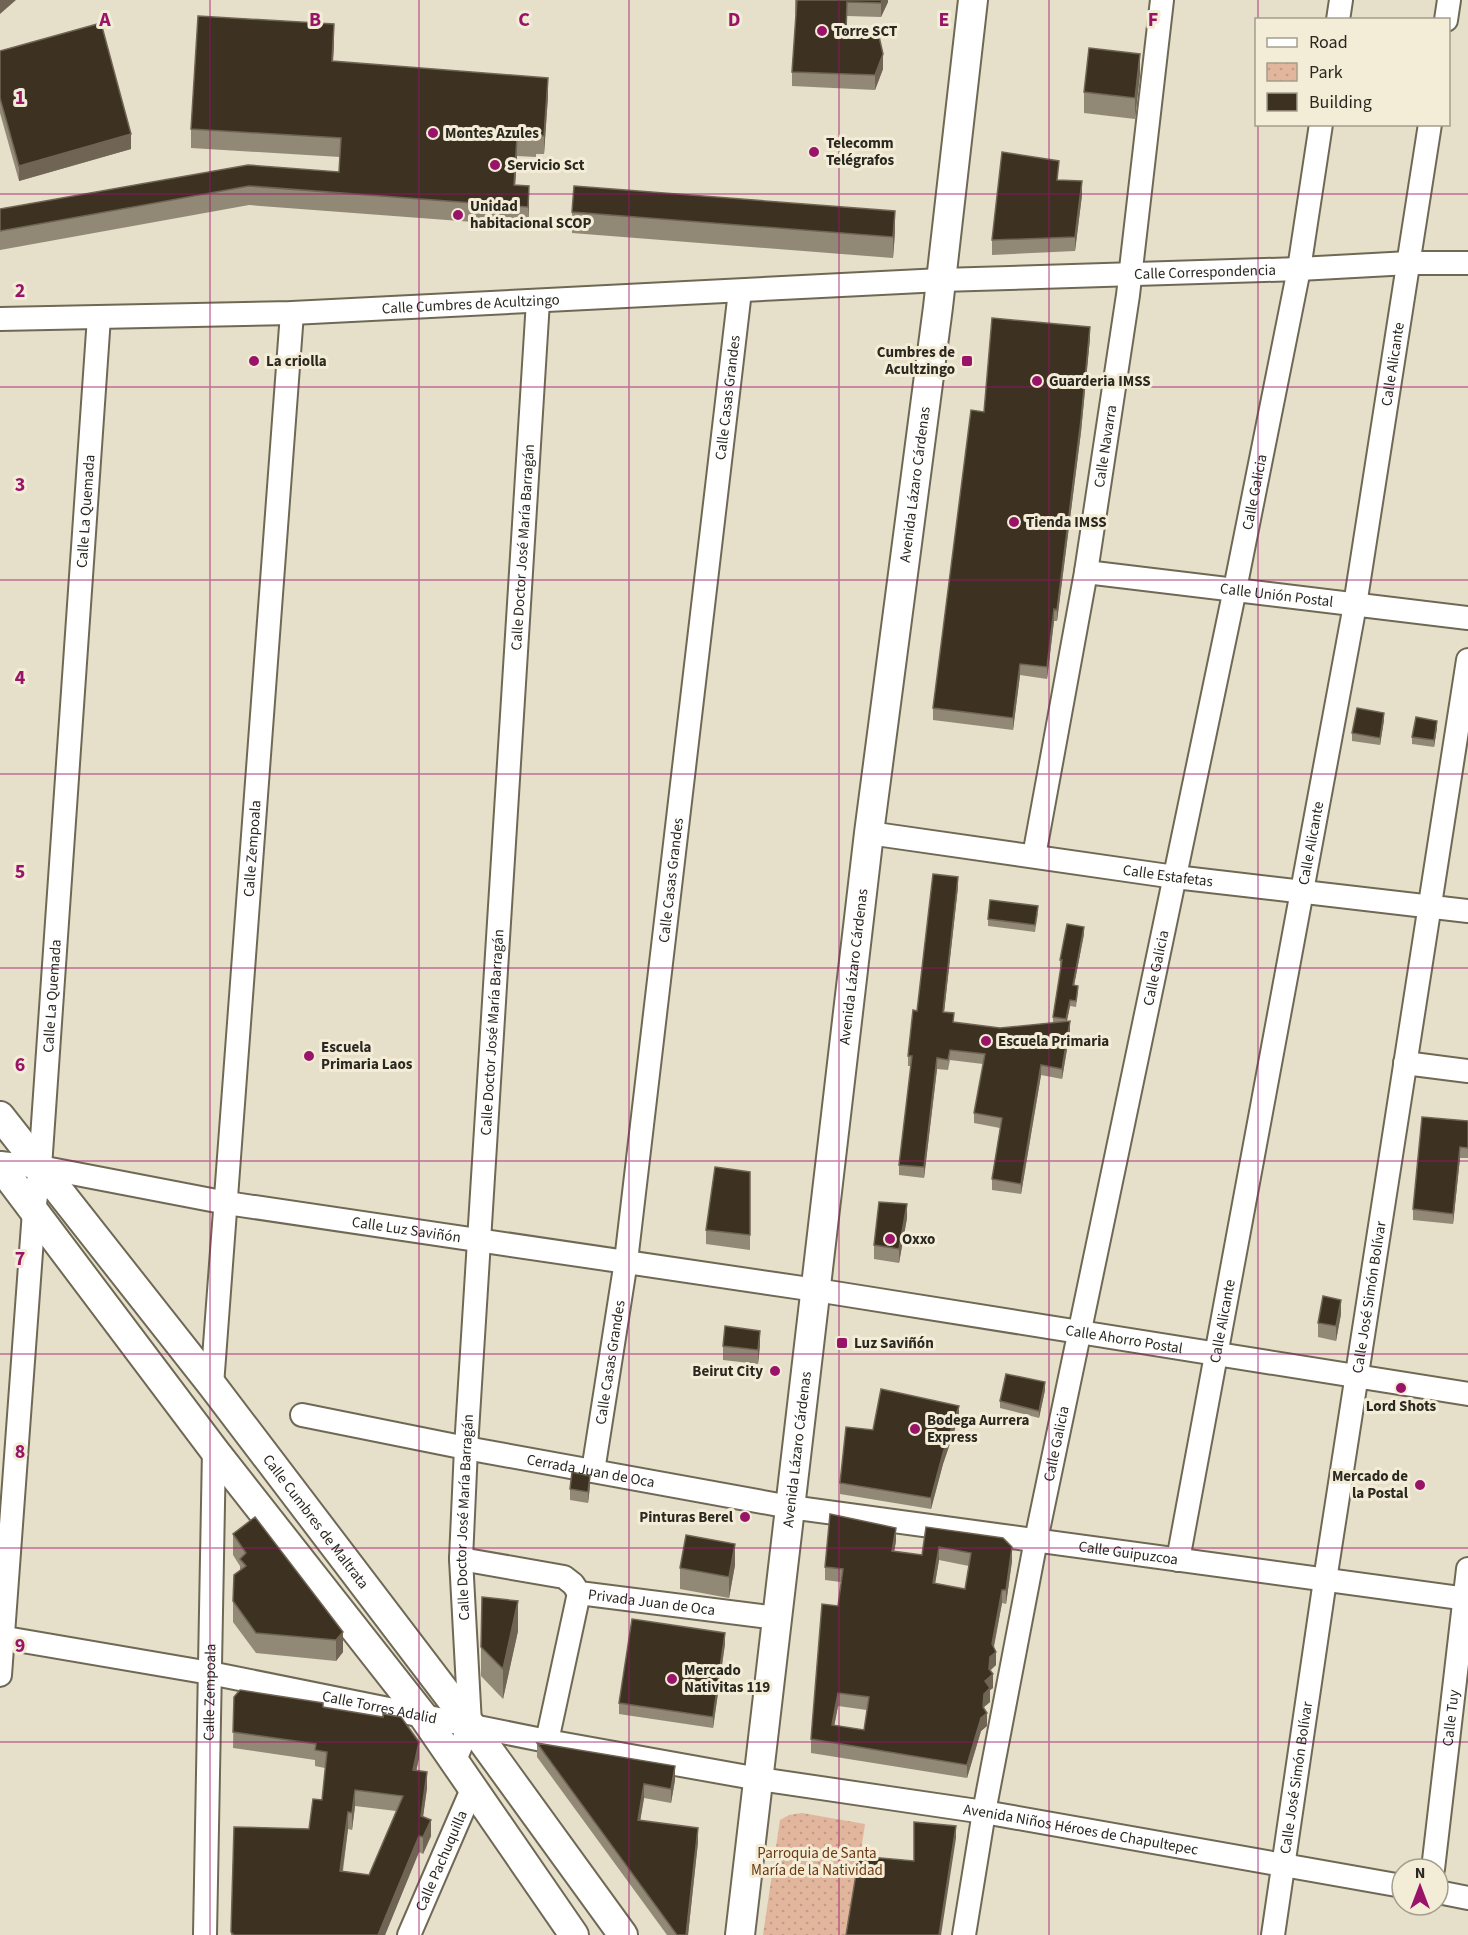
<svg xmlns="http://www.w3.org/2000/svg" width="1468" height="1935" viewBox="0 0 1468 1935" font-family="'Source Sans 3',sans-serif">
<defs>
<pattern id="park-dots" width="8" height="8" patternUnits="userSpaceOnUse" patternTransform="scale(1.5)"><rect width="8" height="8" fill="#e2b69d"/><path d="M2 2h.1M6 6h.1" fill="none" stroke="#c29c87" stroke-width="1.8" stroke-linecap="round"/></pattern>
</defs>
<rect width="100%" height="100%" fill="#e6dfc9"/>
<path fill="url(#park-dots)" d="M802 1813 865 1824 848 1935H763L780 1820 789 1815Z"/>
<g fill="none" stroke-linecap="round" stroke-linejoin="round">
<defs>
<g id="minor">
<path d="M1338 20 1341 0"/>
<path d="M1446 20 1449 0"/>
<path id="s1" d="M0 319 292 313 941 280 1299 269 1409 263H1468"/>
<path id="s2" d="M1086 572 1468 618"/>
<path id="s3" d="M869 833 1175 877 1468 911"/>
<path id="s4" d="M1034 856 1086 572 1128 295 1162 0"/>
<path d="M1405 1063 1468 1071"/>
<path id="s5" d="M0 1163 40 1167 227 1203 816 1290 1468 1394"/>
<path id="s6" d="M212 1385 292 313"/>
<path id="s7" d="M302 1415 466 1448 790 1507 1468 1599"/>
<path id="s8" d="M593 1471 626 1261 740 291"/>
<path id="s9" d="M461 1559 564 1577 573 1584 579 1593 777 1618"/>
<path id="s10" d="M1178 1560 1355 605 1430 124"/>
<path id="s11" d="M0 1637 210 1673 547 1741 759 1779 984 1812 1402 1886"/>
<path id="s12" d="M0 1675 34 1211 40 1167 99 317"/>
<path d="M547 1741 579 1593"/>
<path id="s13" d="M455 1760 470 1724 461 1559 466 1448 538 301"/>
<path id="s14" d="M1433 1869 1468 1569"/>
<path d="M1438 1892 1468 1898"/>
<path id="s15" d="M205 1935 214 1450"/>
<path id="s16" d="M409 1935 473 1787"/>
<path id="s17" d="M964 1935 984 1812 1036 1540 1235 589 1299 269 1321 124"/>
<path id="s18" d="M1273 1935 1325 1580 1468 660"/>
</g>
<g id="major">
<path id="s19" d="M0 1116 212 1385 470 1724 623 1935"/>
<path d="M0 1166 214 1450 423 1716 574 1935"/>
<path id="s20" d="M740 1935 869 833 938 307 973 0"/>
</g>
</defs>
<use href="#minor" stroke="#6e6855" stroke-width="26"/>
<use href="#major" stroke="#6e6855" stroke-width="32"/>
<use href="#minor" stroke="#fff" stroke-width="22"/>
<use href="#major" stroke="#fff" stroke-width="28"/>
</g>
<path fill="#928876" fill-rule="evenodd" d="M795 0H888V2L881 17 847 16V31L883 69 875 90 792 86V72L796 14H795Z
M334 43 333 61 548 96 544 154H536V157L517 156 515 185 529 205 528 226 249 205 0 250V209L339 172 340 157 191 148V129Z
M0 51 131 149 19 181 0 113Z
M1140 74 1135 119 1084 113V92Z
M1059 180 1082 195 1075 251 992 255V240Z
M572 212 895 232 893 258 572 233Z
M1090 338 1081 432 1057 621H1054L1047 679 1020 675 1013 730 933 720V708L984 412Z
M1384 720 1380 745 1352 741V733Z
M1437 728 1434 747 1412 744V737Z
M958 887 944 1012 954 1022 1000 1028 1053 1023V1017L1061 966H1060V960L1084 934 1074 985 1078 992 1076 1007 1070 1006 1067 1021 1070 1031 1062 1079 1041 1075 1021 1194 992 1190V1179L1000 1128 974 1123V1113L983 1064 950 1060 948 1070 937 1069 924 1178 899 1175V1165L911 1066H908V1056L917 1011Z
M1038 913 1035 932 988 926V919Z
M1468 1121V1158H1460L1453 1224 1413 1220V1209Z
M750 1172V1250L706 1244V1230Z
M907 1218 899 1263 874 1259V1245Z
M1341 1314 1336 1341 1318 1337V1323Z
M760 1345 758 1364 723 1360V1346Z
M1045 1390 1039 1418 1000 1408V1401Z
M959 1417 943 1464 931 1509 840 1494V1483L873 1430Z
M590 1486 588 1503 570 1500V1489Z
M926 1527 1012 1561 1006 1604 1002 1603 994 1647 996 1665 990 1671 993 1688 990 1690V1702L984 1707 987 1726 981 1731 967 1778 811 1753V1739L838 1606 841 1582 825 1580V1567L896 1541 894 1551 922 1555ZM939 1560 969 1566 965 1589 935 1583ZM838 1706 867 1710 864 1730 834 1725Z
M233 1534 343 1632V1652L336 1661 256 1653 233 1622V1601L240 1571V1566L233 1555Z
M735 1565 729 1598 680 1589V1568Z
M518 1631 503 1699 481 1676V1647Z
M725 1644 713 1728 619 1714V1703Z
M234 1697 323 1707 419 1758 416 1770 427 1788 423 1816 431 1836 423 1854 419 1852 385 1935H231L234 1827 309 1829 322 1800 325 1768 315 1766V1760L233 1748ZM355 1806 396 1811 369 1875 343 1871 348 1829 352 1830Z
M537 1743 675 1780 671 1803 644 1798 640 1820 698 1842 688 1935H667L537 1757Z"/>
<path fill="#706554" d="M0 0H16L0 14Z
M882 0H888V2L881 17V3Z
M334 24V43L332 80V61Z
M883 54V69L875 90V75Z
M1140 54V74L1135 119V98Z
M548 78V96L544 154V136Z
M131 134V149L19 181V166Z
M517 137V156L514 203V185Z
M1082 181V195L1075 251V237Z
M529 186V205L528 226V207Z
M895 211V232L893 258V237Z
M1090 327V338L1081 432 1057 621V610Z
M1054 609V621L1047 679V667Z
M1020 664V675L1013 730V718Z
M1384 713V720L1380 745V738Z
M1437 721V728L1434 747V740Z
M958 877V887L943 1022V1012Z
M1084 927V934L1073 991V985Z
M1070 1000V1006L1066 1025V1019Z
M1070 1021V1031L1062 1079V1069Z
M937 1058V1069L924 1178V1167Z
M1041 1065V1075L1021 1194V1184Z
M1460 1147V1158L1453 1224V1214Z
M907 1204V1218L899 1263V1249Z
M1341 1300V1314L1336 1341V1326Z
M760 1331V1345L758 1364V1350Z
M1045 1382V1390L1039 1418V1411Z
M959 1406V1417L943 1464 931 1509V1498L943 1453Z
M590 1476V1486L588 1503V1492Z
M896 1528V1541L892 1564V1551Z
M735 1544V1565L729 1598V1577Z
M939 1547V1560L933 1596V1583Z
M1012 1547V1561L1006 1604V1590Z
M1002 1590V1603L992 1655 996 1652V1665L990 1670V1677L993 1674V1688L990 1690V1702L984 1707V1716L987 1713V1726L981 1731 967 1778V1765L983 1707 985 1681 989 1669 992 1644Z
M518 1601V1631L503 1699V1669Z
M343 1632V1652L336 1661V1640Z
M725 1633V1644L713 1728V1717Z
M838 1693V1706L832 1738V1725Z
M419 1742V1758L413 1787V1770Z
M675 1766V1780L671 1803V1789Z
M427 1772V1788L421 1832V1816Z
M644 1784V1798L638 1834V1820Z
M355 1790V1806L352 1830V1813Z
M348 1812V1829L340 1888V1871Z
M431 1820V1836L423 1854V1837Z
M956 1826V1838L941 1935H939Z
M698 1828V1842L688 1935H686Z
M419 1836V1852L385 1935H378Z"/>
<path fill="#3d3122" stroke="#706554" stroke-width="1.5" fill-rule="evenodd" d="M797 0H882L881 3 847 2 846 31 878 32 883 54 875 75 792 72Z
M198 16 334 24 332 61 548 78 544 136 536 135V138L517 137 514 185 529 186 528 207 249 186 0 231V209L248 165 339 172 341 138 191 129Z
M101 23 131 134 19 166 0 98V51Z
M1089 48 1140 54 1135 98 1084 92Z
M1002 152 1059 161 1057 180 1082 181 1075 237 992 240Z
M574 186 895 211 893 237 572 212Z
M992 318 1090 327 1081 420 1057 610 1054 609 1047 667 1020 664 1013 718 933 708 971 410 984 412Z
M1357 708 1384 713 1380 738 1352 733Z
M1416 717 1437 721 1434 740 1412 737Z
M933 874 958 877 943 1012 954 1013 953 1022 1000 1028 1070 1021 1062 1069 1041 1065 1021 1184 992 1179 1002 1118 974 1113 985 1054 950 1050 948 1060 937 1058 924 1167 899 1165 912 1056H908L913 1010 917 1011Z
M990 900 1038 906 1035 925 988 919Z
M1067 924 1084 927 1073 985 1078 986 1076 1001 1070 1000 1066 1019 1053 1017 1062 960H1060Z
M1422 1117 1468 1121V1148L1460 1147 1453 1214 1413 1209Z
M715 1167 750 1172V1235L706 1230Z
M879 1202 907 1204 899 1249 874 1245Z
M1323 1296 1341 1300 1336 1326 1318 1323Z
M725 1326 760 1331 758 1350 723 1346Z
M1006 1374 1045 1382 1039 1411 1000 1401Z
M881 1389 959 1406 943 1453 931 1498 840 1483 846 1427 873 1430Z
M572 1472 590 1476 588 1492 570 1489Z
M830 1514 896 1528 892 1551 922 1555 926 1527 1003 1538 1012 1547 1006 1590H1002L992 1644 996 1652 990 1657 989 1669 993 1674 985 1681 990 1688 984 1694 983 1707 987 1713 981 1718 967 1765 811 1739 822 1604 838 1606 843 1569 825 1567ZM939 1547 971 1553 965 1589 933 1583ZM838 1693 869 1697 864 1730 832 1725Z
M255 1517 343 1632 336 1640 256 1633 233 1601 234 1575 246 1566 240 1559 246 1553 233 1534Z
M686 1535 735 1544 729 1577 680 1568Z
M482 1597 518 1601 503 1669 481 1647Z
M632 1619 725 1633 713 1717 619 1703Z
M240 1690 323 1703V1707L383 1717V1714L401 1717 419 1742 413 1770 427 1772 421 1816 431 1820 423 1837 419 1836 378 1935H234L231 1932 234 1827 309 1829 313 1799 322 1800 327 1752 315 1750 316 1744 233 1732 234 1697ZM355 1790 403 1796 369 1875 340 1871 348 1812 352 1813Z
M537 1743 675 1766 671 1789 644 1784 638 1820 698 1828 686 1935H677Z
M914 1822 956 1826 939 1935H846L859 1856 914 1861Z"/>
<path fill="none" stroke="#991468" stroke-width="1.5" stroke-opacity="0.55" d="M210 0V1935M419 0V1935M629 0V1935M839 0V1935M1049 0V1935M1258 0V20M1258 124V1935M0 194H1468M0 387H1468M0 580H1468M0 774H1468M0 968H1468M0 1161H1468M0 1354H1468M0 1548H1468M0 1742H1468"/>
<g fill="#991468" stroke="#f3ecd6" stroke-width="2">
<circle cx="822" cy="31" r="6"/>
<circle cx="433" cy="133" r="6"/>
<circle cx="814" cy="152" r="6"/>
<circle cx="495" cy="165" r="6"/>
<circle cx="458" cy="215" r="6"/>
<circle cx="254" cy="361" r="6"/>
<rect x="961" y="355" width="12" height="12" rx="3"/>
<circle cx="1037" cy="381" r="6"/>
<circle cx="1014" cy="522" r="6"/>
<circle cx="986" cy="1041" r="6"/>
<circle cx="309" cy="1056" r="6"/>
<circle cx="890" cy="1239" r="6"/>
<rect x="836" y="1337" width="12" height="12" rx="3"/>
<circle cx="775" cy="1371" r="6"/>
<circle cx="1401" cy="1388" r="6"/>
<circle cx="915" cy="1429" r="6"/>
<circle cx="1420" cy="1485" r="6"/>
<circle cx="745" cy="1517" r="6"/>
<circle cx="672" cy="1679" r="6"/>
</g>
<g text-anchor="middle" stroke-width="6" stroke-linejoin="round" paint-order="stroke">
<g font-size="15" font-weight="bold" fill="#2a2820" stroke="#f3ecd6" text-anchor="start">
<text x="834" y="36">Torre SCT</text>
<text x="445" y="138">Montes Azules</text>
<text x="826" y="148">Telecomm<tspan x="826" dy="17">Telégrafos</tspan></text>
<text x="507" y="170">Servicio Sct</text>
<text x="470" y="211">Unidad<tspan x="470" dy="17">habitacional SCOP</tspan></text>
<text x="955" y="357" text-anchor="end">Cumbres de<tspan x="955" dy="17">Acultzingo</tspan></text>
<text x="266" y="366">La criolla</text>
<text x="1049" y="386">Guarderia IMSS</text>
<text x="1026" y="527">Tienda IMSS</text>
<text x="998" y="1046">Escuela Primaria</text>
<text x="321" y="1052">Escuela<tspan x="321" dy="17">Primaria Laos</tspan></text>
<text x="902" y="1244">Oxxo</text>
<text x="854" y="1348">Luz Saviñón</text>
<text x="763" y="1376" text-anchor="end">Beirut City</text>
<text x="1401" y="1411" text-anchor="middle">Lord Shots</text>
<text x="927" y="1425">Bodega Aurrera<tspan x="927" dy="17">Express</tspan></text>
<text x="1408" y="1481" text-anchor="end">Mercado de<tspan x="1408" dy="17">la Postal</tspan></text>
<text x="733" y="1522" text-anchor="end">Pinturas Berel</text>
<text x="684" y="1675">Mercado<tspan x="684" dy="17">Nativitas 119</tspan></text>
</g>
<g font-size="15" fill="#2a2820" stroke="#f3ecd6">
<text dy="5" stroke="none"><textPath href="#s1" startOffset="1206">Calle Correspondencia</textPath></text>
<text dy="5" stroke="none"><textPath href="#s1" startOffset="471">Calle Cumbres de Acultzingo</textPath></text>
<text dy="5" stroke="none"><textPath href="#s10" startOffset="1215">Calle Alicante</textPath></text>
<text dy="5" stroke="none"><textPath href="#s8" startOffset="1082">Calle Casas Grandes</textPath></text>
<text dy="5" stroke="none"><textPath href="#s4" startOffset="416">Calle Navarra</textPath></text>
<text dy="5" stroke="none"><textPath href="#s20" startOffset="1461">Avenida Lázaro Cárdenas</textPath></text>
<text dy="5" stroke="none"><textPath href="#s17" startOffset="1472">Calle Galicia</textPath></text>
<text dy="5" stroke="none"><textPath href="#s12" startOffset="1167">Calle La Quemada</textPath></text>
<text dy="5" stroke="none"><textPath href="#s13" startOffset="1218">Calle Doctor José María Barragán</textPath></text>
<text dy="5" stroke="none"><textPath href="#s2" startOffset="192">Calle Unión Postal</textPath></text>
<text dy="5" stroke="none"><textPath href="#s10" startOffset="729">Calle Alicante</textPath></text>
<text dy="5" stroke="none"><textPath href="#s6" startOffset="538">Calle Zempoala</textPath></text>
<text dy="5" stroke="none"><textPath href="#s3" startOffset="302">Calle Estafetas</textPath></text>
<text dy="5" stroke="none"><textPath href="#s8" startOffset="596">Calle Casas Grandes</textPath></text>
<text dy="5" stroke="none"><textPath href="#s20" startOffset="975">Avenida Lázaro Cárdenas</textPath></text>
<text dy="5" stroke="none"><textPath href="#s17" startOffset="986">Calle Galicia</textPath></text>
<text dy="5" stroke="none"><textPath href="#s12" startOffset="681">Calle La Quemada</textPath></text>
<text dy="5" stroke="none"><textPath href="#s13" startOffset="732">Calle Doctor José María Barragán</textPath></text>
<text dy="5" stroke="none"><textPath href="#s5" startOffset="412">Calle Luz Saviñón</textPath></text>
<text dy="5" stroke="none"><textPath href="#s18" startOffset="645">Calle José Simón Bolívar</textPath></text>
<text dy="5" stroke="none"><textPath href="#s10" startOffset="243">Calle Alicante</textPath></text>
<text dy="5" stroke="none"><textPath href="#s5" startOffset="1138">Calle Ahorro Postal</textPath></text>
<text dy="5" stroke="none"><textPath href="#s8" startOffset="110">Calle Casas Grandes</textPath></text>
<text dy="5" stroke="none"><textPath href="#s17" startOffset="500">Calle Galicia</textPath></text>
<text dy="5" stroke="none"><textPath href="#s20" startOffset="489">Avenida Lázaro Cárdenas</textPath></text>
<text dy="5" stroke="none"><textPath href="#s7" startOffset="294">Cerrada Juan de Oca</textPath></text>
<text dy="5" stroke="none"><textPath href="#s13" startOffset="246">Calle Doctor José María Barragán</textPath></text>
<text dy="5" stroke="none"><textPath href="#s19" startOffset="514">Calle Cumbres de Maltrata</textPath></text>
<text dy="5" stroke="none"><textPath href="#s7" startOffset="838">Calle Guipuzcoa</textPath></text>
<text dy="5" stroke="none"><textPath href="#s9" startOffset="200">Privada Juan de Oca</textPath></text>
<text dy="5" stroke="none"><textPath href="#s15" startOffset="243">Calle Zempoala</textPath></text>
<text dy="5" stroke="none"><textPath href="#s11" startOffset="386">Calle Torres Adalid</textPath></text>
<text dy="5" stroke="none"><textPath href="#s14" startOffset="152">Calle Tuy</textPath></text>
<text dy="5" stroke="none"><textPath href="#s18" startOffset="159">Calle José Simón Bolívar</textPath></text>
<text dy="5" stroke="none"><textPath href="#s11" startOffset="1098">Avenida Niños Héroes de Chapultepec</textPath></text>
<text dy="5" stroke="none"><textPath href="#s16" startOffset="81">Calle Pachuquilla</textPath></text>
</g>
<g font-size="15" fill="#6e3811" stroke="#f3ecd6">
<text x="817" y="1858">Parroquia de Santa<tspan x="817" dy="17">María de la Natividad</tspan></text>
</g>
</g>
<g font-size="20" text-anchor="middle" font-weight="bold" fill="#991468" stroke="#f3ecd6" stroke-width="6" stroke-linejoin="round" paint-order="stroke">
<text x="105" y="26">A</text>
<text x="315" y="26">B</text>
<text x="524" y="26">C</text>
<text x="734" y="26">D</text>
<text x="944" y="26">E</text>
<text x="1153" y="26">F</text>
<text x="20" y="104">1</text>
<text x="20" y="297">2</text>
<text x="20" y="491">3</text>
<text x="20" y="684">4</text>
<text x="20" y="878">5</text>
<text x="20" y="1071">6</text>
<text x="20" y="1265">7</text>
<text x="20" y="1458">8</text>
<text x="20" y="1652">9</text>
</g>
<rect x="1255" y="18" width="195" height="108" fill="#f3ecd6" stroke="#a39e8d" stroke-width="1.5"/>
<rect x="1267" y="38" width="30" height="9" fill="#ffffff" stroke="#a39e8d" stroke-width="1.5"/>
<text x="1309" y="48" font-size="18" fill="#2a2820">Road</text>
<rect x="1267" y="63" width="30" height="18" fill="url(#park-dots)" stroke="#a39e8d" stroke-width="1.5"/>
<text x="1309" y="78" font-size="18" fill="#2a2820">Park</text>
<rect x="1267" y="93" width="30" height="18" fill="#3d3122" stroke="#a39e8d" stroke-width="1.5"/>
<text x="1309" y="108" font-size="18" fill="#2a2820">Building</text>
<g transform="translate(1420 1887)"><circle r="28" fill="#f3ecd6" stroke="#a39e8d" stroke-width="1.5"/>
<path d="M0-4.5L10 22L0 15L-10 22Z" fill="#991468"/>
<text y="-9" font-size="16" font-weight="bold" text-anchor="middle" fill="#2a2820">N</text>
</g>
</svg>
